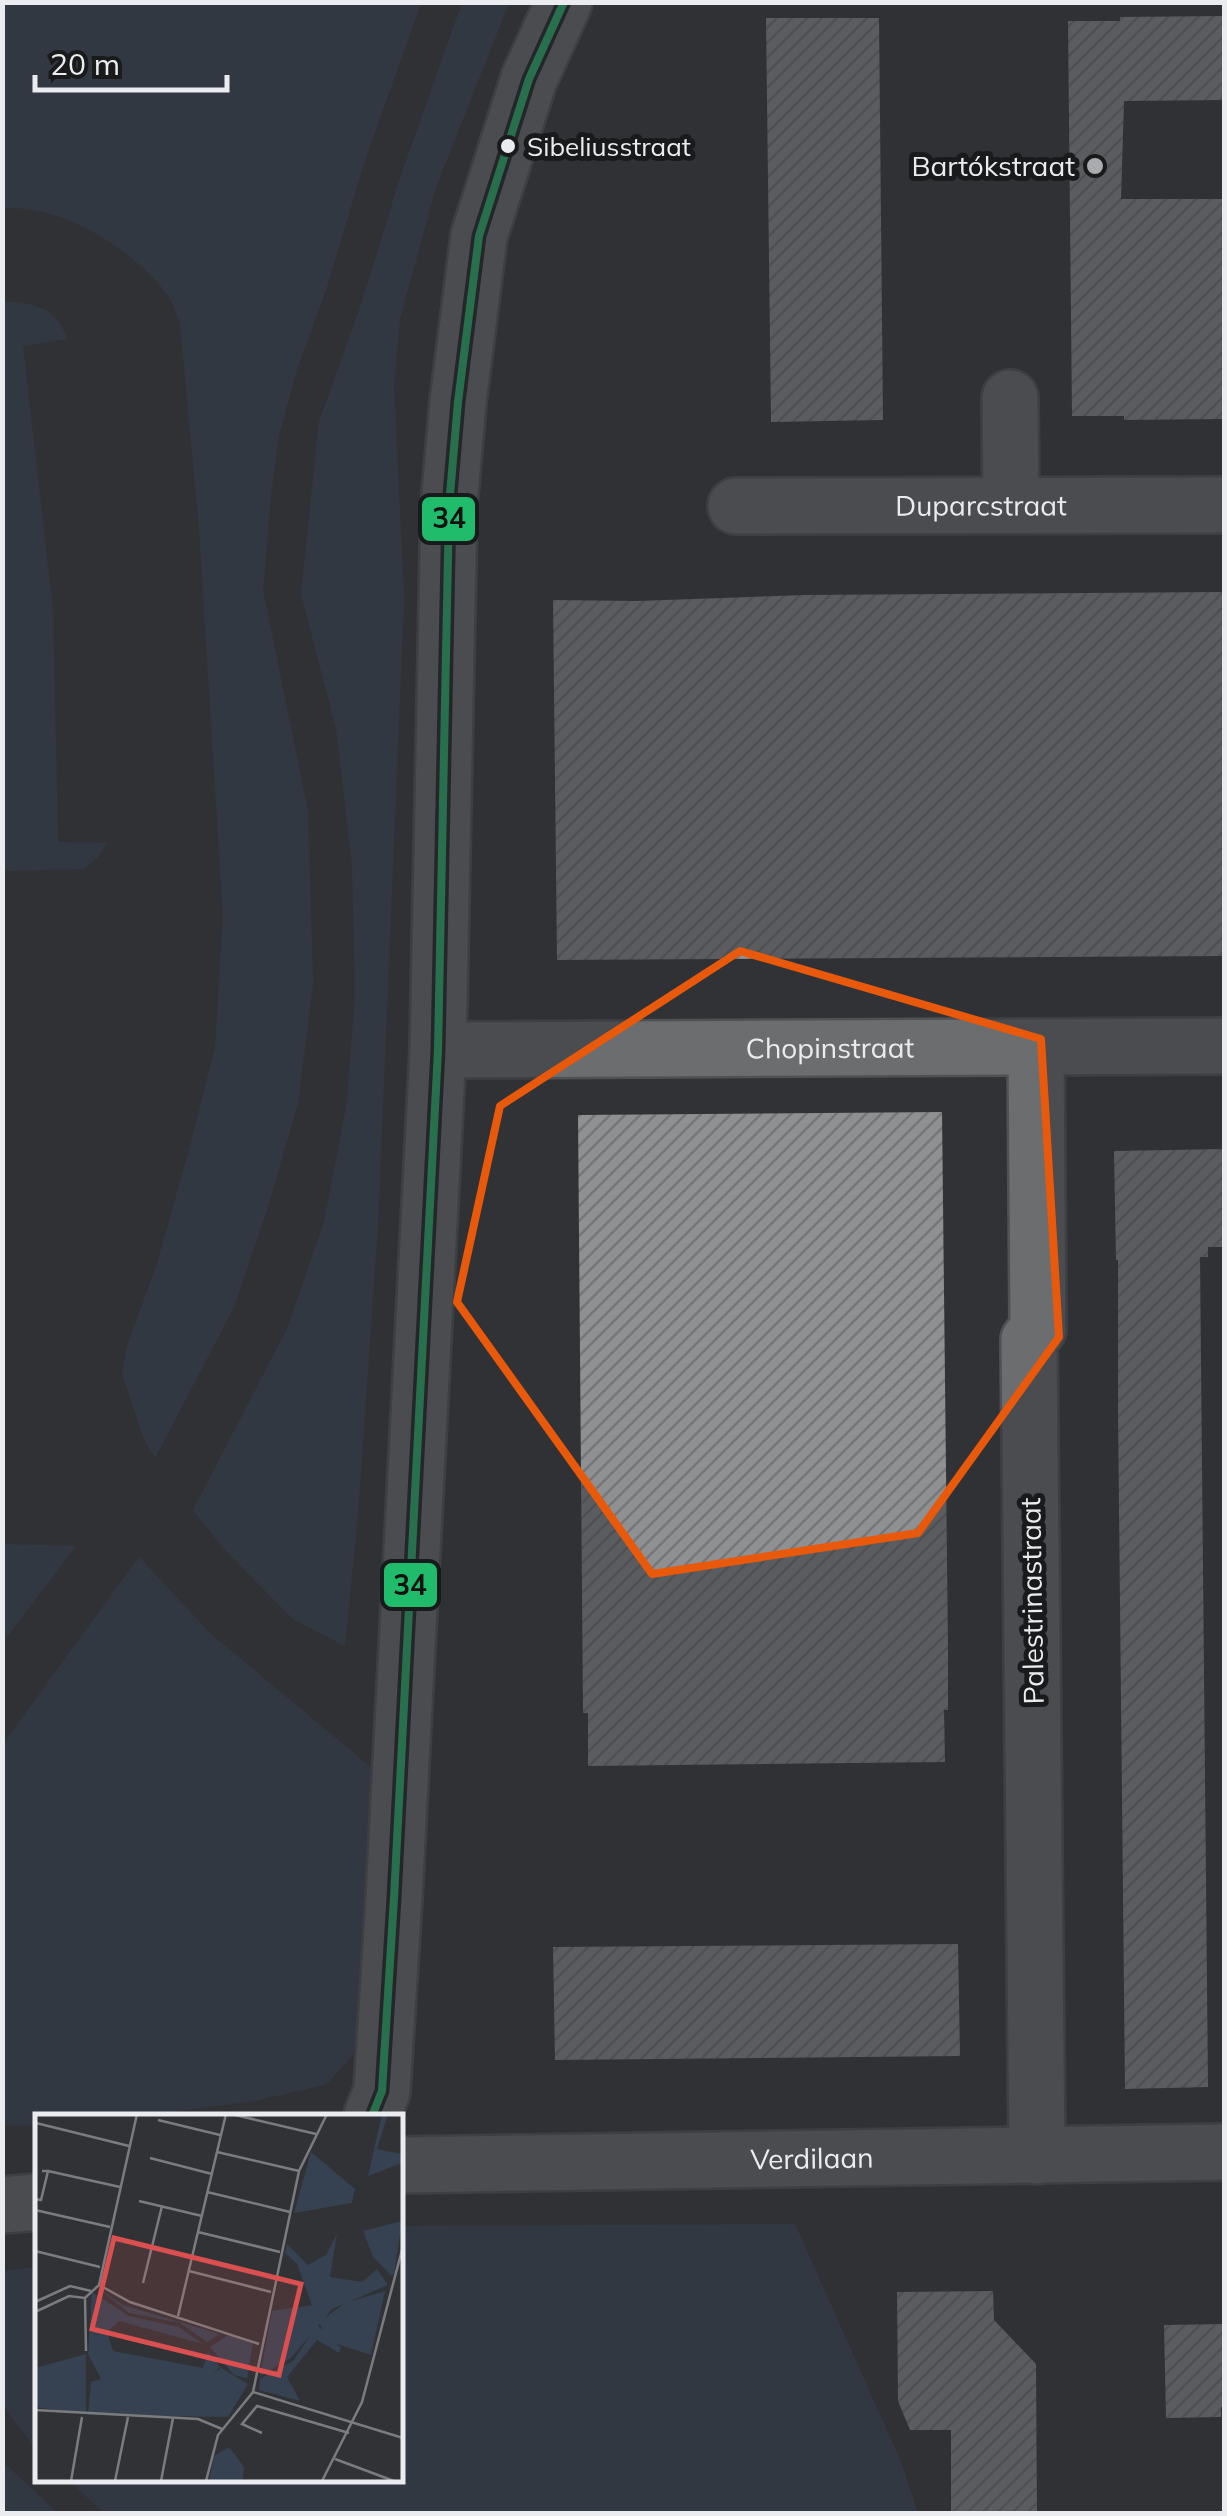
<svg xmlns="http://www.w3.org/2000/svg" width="1227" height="2516" viewBox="0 0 1227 2516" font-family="Mulish,sans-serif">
<defs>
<pattern id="building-hatch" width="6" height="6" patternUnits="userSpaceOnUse" patternTransform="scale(2.5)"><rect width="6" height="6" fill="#8f9092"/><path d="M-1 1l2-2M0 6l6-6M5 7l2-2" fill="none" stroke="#757678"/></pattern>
</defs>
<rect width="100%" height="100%" fill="#303235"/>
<path fill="#364252" d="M2 3H421L363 166 326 290 297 369 279 435 271 495 263 591 308 811 313 983 298 1103 268 1207 234 1307 155 1458 143 1437 122 1373 127 1346 157 1264 189 1150 215 1048 223 916 199 528 180 323C176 314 173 302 167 294 134 250 59 202 3 209Z
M462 3H509L436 187 400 319 394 384 404 599 378 1224 358 1514 345 1646 293 1619 224 1549 193 1510 287 1329 324 1222 347 1102 355 994 352 863 336 728 301 594 319 422 362 302 400 178Z
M3 301C33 303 57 307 67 339L23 346 53 611 58 842 107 843 97 858 83 869 3 871Z
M3 1544 76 1546 3 1642 2 1544Z
M139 1557 211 1634 374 1770 362 1980 354 2054 327 2084 255 2101 137 2116H38L37 2126 3 2125V1744Z
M795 2224 901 2462 918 2513 105 2514 67 2479 400 2478V2226Z
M37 2267H38L37 2451 3 2405V2271Z
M3 2461 6 2465 58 2513H3Z"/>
<path fill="url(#building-hatch)" d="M1224 16V100L1124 101 1121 199H1224V419L1124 420V416H1072L1068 21H1120V17Z
M766 18H879L883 420 771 422Z
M1224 592V956L557 960 553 600 637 601 805 595Z
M942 1112 948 1648V1710H944L945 1762 588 1766V1713H583L578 1115Z
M1224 1149V1247H1208V1257H1200L1208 2087 1125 2089 1118 1410V1260H1116L1114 1151Z
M958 1944 960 2056 555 2060 553 1947Z
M993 2291 994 2320 1036 2364 1037 2514H951V2430H910L898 2401 897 2292Z
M1224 2324V2407H1221V2417L1166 2418 1164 2325Z"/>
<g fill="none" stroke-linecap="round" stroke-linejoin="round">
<defs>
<g id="pedestrian">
<path d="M1010 398 1011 505"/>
<path id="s1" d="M736 506 1224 505"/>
<path d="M1037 2156 1029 1340 1038 1329"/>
</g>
<g id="minor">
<path d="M1036 1048 1038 1329"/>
<path id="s2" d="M438 1050 1224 1046"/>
<path id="s3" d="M400 2165 1224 2152"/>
</g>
<path id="tertiary" d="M372 2116 382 2091 394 1898 438 1050 449 506 458 402 479 236 529 79 564 2
M2 2205 38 2202"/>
</defs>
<use href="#pedestrian" stroke="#4f5153" stroke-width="60"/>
<use href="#minor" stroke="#4f5153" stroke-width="60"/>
<use href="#tertiary" stroke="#4f5153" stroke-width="60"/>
<use href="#pedestrian" stroke="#6c6d6f" stroke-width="55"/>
<use href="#minor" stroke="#6c6d6f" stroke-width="55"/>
<use href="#tertiary" stroke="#6c6d6f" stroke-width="55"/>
<defs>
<path id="bus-1" d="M372 2116 382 2091 394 1898 438 1050 449 506 458 402 479 236 529 79 564 2"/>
</defs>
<use href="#bus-1" stroke="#181a1b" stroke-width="15"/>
<use href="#bus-1" stroke="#20bc6c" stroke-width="8"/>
</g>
<path d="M0 0H1227V2516H0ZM740 951 1041 1039 1059 1337 918 1533 652 1574 457 1302 500 1106Z" fill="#303235" fill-opacity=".55" fill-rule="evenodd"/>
<path fill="none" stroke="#e8590c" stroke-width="8" stroke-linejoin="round" d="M740 951 1041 1039 1059 1337 918 1533 652 1574 457 1302 500 1106Z"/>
<circle fill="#ebecef" stroke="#181a1b" stroke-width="4" cx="508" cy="146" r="9"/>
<circle fill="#aaabae" stroke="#181a1b" stroke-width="4" cx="1095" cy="166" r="10"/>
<g text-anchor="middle" stroke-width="10" stroke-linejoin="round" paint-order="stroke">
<g font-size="26" fill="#ebecef" stroke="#181a1b" text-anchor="start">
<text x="527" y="156">Sibeliusstraat</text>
</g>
<g font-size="28" fill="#ebecef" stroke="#181a1b" text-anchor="end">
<text x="1075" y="176">Bartókstraat</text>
</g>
<g font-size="28" fill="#ebecef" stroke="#181a1b">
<text dy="10" stroke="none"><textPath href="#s1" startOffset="245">Duparcstraat</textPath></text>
<text dy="10" stroke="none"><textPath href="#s2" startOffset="392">Chopinstraat</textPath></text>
<text transform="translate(1032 1601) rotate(-91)" y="10">Palestrinastraat</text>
<text dy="10" stroke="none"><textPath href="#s3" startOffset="412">Verdilaan</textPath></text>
</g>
</g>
<g transform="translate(35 2114)">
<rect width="368" height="368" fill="#303235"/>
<path d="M347 0H353L342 35 367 40V49L333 62ZM276 38 320 75 317 89 259 99ZM367 107 359 160 356 161 338 143 328 117ZM302 120 295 163 327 168 342 155 353 171 297 195 256 244 225 262 237 197 277 191 262 150 250 139 252 130 273 151 291 141ZM63 174 88 191 185 220 172 228 145 209 94 199ZM350 177 336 241 302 230 288 217 284 208 310 189ZM57 178 94 202 144 213 168 230 84 207 72 218 78 237 168 254 173 238 185 253 177 261 186 254 213 270 193 303 53 301 56 268 66 265 53 240ZM282 211 306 234 304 239 282 226 252 263 265 287 224 276 225 265 258 247ZM195 220 218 229 212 264 199 261 175 233ZM51 240V300L0 293V254ZM194 333 209 353 208 367H174L179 342Z" fill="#364252"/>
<path fill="none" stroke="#7b7c7f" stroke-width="2.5" d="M196 0 281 20M123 6 185 21M1 9 94 32M182 38 264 57M115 44 177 60M13 57 85 73M172 78 255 98M0 85 6 86 13 57H7M104 87 167 102M0 96 75 113M163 118 245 138M0 137 65 153M154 157 236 178M108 169 127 92M64 171 102 0M64 171 95 188 224 230M50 184 51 237M0 188 35 172 56 177M0 198 34 182 50 184 64 171M143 202 191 0M218 278 264 57 292 0M218 278 368 324M0 296 163 305 187 315M227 319 207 310 222 292 314 319M300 345 359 367M36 367 47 303M80 367 93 303M126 367 138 304M171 367 183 321 218 278M287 367 327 288 368 132"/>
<path fill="#da4f50" fill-opacity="0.15" stroke="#da4f50" stroke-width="5" d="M79 124 266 170 244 261 57 215Z"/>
<rect width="368" height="368" fill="none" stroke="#ebecef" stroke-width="5"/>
</g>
<g stroke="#181a1b" stroke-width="4">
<rect x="420" y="495" width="57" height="48" rx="10" fill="#20bc6c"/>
<rect x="382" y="1561" width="57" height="48" rx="10" fill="#20bc6c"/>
</g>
<g font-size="28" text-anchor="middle" font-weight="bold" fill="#111">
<text x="449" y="528">34</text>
<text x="410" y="1595">34</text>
</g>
<rect width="1227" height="2516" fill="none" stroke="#ebecef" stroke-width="10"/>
<path d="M35 75v15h192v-15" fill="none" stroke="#ebecef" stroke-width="5"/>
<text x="50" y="75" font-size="30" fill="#ebecef" stroke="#181a1b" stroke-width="8" paint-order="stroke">20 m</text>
</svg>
